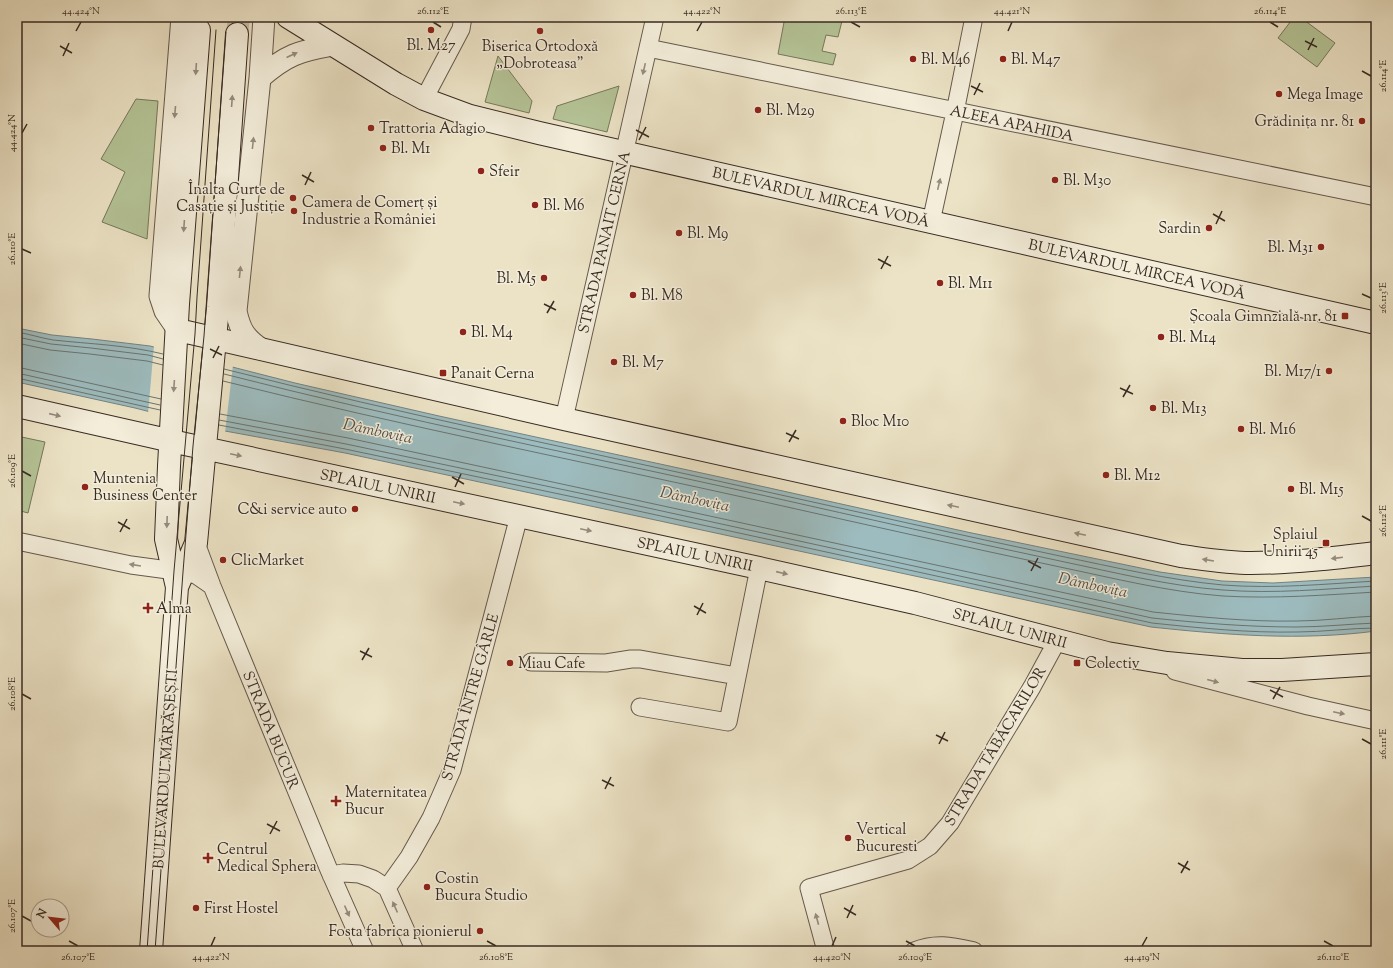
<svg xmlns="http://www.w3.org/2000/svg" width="1393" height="968" viewBox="0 0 1393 968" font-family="'Sorts Mill Goudy',serif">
<rect width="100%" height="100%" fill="#ece3c6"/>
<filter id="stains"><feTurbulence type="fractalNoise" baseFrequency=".005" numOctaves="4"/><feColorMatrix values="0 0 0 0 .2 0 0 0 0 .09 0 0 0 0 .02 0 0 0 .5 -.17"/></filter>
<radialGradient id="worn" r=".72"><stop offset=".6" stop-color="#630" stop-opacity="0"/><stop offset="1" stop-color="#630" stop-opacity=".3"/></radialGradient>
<path fill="#b5c497" stroke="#76785d" d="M785 17H843L838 37 826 35 822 51 836 54 833 65 778 54Z
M1294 17H1300L1335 43 1317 67 1278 38Z
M498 56 532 101 529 113 485 102Z
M619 86 607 132 553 119 557 106Z
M136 99 158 101 147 239 102 222 125 172 101 159Z
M17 436 45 442 28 513 17 510Z"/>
<path fill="#9dbcbf" stroke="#758281" d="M17 328 52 335 92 339 150 346 295 383 439 416 720 477 967 532 1160 572 1222 581 1273 583 1376 577V631C1301 641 1226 635 1151 627L345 453 225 431 135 408 17 382Z"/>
<path fill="#ece3c6" d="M154 345 233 365 225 433 148 414Z"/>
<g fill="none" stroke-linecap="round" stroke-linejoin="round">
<path stroke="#6a7471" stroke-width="1" d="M17 332C29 334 41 338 53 340 90 344 127 345 163 354
M17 337 51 344 91 348 148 355 163 359
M17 343 50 350 90 354 147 361 163 365
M17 367 161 399
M224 369C406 415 589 452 772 493 868 514 964 536 1060 556 1114 567 1168 580 1223 585 1274 589 1325 584 1376 581
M17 373 160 405
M224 374C403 420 585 456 766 496 864 518 961 540 1060 561 1113 572 1168 586 1223 590 1274 594 1325 589 1376 586
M17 378 160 410
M223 381C403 426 585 462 765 502 863 524 961 546 1060 567 1113 578 1168 592 1223 596 1274 599 1325 595 1376 592
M220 414 348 438 585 489 1153 612C1201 617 1249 622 1297 621 1323 621 1350 617 1376 616
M219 420 346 444 584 494 1152 618C1200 623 1248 627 1296 627 1323 627 1349 624 1376 623
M219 425 345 449 583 499 1152 623C1200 628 1248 633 1297 632 1323 632 1350 628 1376 628"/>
<path stroke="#c8bea5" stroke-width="22" stroke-dasharray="22 11" stroke-linecap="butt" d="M237 34 239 17"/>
<defs>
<path id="minor" d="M648 48 1376 197
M424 99 461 29 463 17
M931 222 955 112 974 17
M564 419 655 17
M17 541 131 565 183 572 196 575 212 586
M196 543 212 586 329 870 365 951
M531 662 606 663 631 659H640L737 676
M1175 671 1308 706 1376 721
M640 707 728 722 759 568
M331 875 343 873 359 874 373 879 387 888 415 951
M387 888 409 857 431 818 452 770 519 516
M826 951 809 888 908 860 930 846 950 823 1032 687 1057 641
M914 951C936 942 952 946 974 951"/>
<path id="tertiary" d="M260 78C286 55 299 51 333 45
M178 330 165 311 160 296 182 17
M261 349C245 338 240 330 236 311L260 78 264 17"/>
<path id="secondary" d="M288 17 396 84 424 99 470 116 539 133 1376 323
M178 330 564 419 1181 556C1204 559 1227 563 1251 563 1293 563 1335 558 1376 553
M17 406 185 444 759 568 915 603 1107 653 1167 663 1242 670H1282L1376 664
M177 587 196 543 218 307 237 34
M151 951 177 587 166 539 169 466 178 304 199 30"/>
</defs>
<use href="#minor" stroke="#65594c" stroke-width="19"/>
<use href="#tertiary" stroke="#65594c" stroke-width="23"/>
<use href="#secondary" stroke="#382b23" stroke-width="24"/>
<use href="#minor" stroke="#f3edda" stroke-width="17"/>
<use href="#tertiary" stroke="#f3edda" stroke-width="21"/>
<use href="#secondary" stroke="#f3edda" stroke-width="22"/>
<path stroke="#382b23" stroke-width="1" d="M147 951 174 571 195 334 197 297 216 30
M155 951 183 572 193 446 204 336 226 32"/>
</g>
<defs><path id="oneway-solid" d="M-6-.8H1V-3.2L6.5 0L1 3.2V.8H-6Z"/></defs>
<g fill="#968c7e">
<use href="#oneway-solid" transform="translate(292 55) rotate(-25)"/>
<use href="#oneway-solid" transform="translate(196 69) rotate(94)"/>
<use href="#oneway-solid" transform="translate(644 69) rotate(103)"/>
<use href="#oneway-solid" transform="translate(232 101) rotate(-86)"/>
<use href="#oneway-solid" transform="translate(175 112) rotate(95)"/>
<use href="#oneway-solid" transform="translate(253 143) rotate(-84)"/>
<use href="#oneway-solid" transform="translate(939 184) rotate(-77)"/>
<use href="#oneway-solid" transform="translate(184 226) rotate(94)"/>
<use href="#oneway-solid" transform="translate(240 272) rotate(-84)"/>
<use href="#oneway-solid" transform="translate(174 386) rotate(94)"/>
<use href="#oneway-solid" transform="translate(55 415) rotate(13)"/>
<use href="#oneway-solid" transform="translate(236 455) rotate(12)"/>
<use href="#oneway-solid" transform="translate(459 503) rotate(12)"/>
<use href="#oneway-solid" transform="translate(953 506) rotate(-168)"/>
<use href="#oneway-solid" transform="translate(167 522) rotate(92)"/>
<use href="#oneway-solid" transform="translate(586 530) rotate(12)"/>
<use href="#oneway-solid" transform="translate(1080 534) rotate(-168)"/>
<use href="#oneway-solid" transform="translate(1337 558) rotate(173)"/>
<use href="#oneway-solid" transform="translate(1208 560) rotate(-171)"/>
<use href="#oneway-solid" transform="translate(135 565) rotate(-171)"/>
<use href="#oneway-solid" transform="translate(782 573) rotate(13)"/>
<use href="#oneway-solid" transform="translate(1213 681) rotate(15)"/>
<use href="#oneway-solid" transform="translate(1339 713) rotate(12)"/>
<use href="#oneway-solid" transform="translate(395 907) rotate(-114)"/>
<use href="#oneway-solid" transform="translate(347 911) rotate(66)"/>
<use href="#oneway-solid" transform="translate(817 919) rotate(-105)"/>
</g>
<path fill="none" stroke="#382b23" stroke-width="1.5" d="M433 22 441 27M851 22 860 27M1270 22 1278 27M76 31 81 22M697 31 702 22M1008 31 1012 22M1305 41 1317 47M60 46 72 53M1308 50 1314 38M63 56 69 43M1362 71 1371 76M971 86 983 92M974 95 980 83M636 130 649 137M22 133 27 124M639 140 646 127M302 175 314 182M305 185 311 172M1213 214 1225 221M1216 224 1222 211M22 249 31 253M878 259 891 266M881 269 888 256M1362 294 1371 298M544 304 556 310M547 313 554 301M210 349 222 355M213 358 219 346M1120 388 1133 394M1123 397 1130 385M786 433 799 439M789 442 796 430M22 471 31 476M452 477 464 484M455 487 461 474M1362 516 1371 521M118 522 130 529M120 532 127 519M1028 561 1041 568M1031 571 1038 558M694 606 706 613M697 615 703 603M360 651 372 657M362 660 369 648M1270 690 1283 697M22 694 31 699M1273 699 1280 687M936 735 948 741M1362 739 1371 744M939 744 945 732M602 780 614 786M605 789 611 777M267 824 280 831M270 834 277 821M1178 863 1190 870M1181 873 1188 861M844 908 856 915M22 916 31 921M847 918 853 905M69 941 78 946M487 941 496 946M906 941 915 946M1324 941 1333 946M211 946 215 937M832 946 836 937M1142 946 1147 937"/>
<g fill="#8f2418" stroke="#f3edda" stroke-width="1.5">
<circle cx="431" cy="30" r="4"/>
<circle cx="540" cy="31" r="4"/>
<circle cx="913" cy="59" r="4"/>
<circle cx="1003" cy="59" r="4"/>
<circle cx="1279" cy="94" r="4"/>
<circle cx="758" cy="110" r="4"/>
<circle cx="1362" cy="121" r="4"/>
<circle cx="371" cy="128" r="4"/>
<circle cx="383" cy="148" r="4"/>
<circle cx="481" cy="171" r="4"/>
<circle cx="1055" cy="180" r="4"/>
<circle cx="293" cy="198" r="4"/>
<circle cx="535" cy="205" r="4"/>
<circle cx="294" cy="211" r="4"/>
<circle cx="1209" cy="228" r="4"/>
<circle cx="679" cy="233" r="4"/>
<circle cx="1321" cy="247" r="4"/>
<circle cx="544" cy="278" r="4"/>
<circle cx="940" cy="283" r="4"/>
<circle cx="633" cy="295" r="4"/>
<rect x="1341" y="312" width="8" height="8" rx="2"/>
<circle cx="463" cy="332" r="4"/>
<circle cx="1161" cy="337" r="4"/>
<circle cx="614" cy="362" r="4"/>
<circle cx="1329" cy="371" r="4"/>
<rect x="439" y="369" width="8" height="8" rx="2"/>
<circle cx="1153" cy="408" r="4"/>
<circle cx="843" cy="421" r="4"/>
<circle cx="1241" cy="429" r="4"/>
<circle cx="1106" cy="475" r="4"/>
<circle cx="85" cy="487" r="4"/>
<circle cx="1291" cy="489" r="4"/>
<circle cx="355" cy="509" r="4"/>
<rect x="1322" y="539" width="8" height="8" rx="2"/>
<circle cx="223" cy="560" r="4"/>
<path d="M146 602h4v4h4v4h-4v4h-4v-4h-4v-4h4z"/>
<circle cx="510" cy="663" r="4"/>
<rect x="1073" y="659" width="8" height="8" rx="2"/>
<path d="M334 795h4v4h4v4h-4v4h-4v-4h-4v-4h4z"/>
<circle cx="848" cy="838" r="4"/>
<path d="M206 852h4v4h4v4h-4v4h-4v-4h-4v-4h4z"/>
<circle cx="427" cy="887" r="4"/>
<circle cx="196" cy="908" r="4"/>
<circle cx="480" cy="931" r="4"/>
</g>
<g text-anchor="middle" stroke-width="3" stroke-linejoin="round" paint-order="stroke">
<g font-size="15" fill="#382b23" stroke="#f3edda" text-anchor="start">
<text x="431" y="50" text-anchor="middle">Bl. M27</text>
<text x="540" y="51" text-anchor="middle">Biserica Ortodoxă<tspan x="540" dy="17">„Dobroteasa”</tspan></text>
<text x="921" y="64">Bl. M46</text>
<text x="1011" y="64">Bl. M47</text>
<text x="1287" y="99">Mega Image</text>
<text x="766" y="115">Bl. M29</text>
<text x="1354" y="126" text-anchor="end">Grădinița nr. 81</text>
<text x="379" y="133">Trattoria Adagio</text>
<text x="391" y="153">Bl. M1</text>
<text x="489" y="176">Sfeir</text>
<text x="1063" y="185">Bl. M30</text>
<text x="285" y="194" text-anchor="end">Înalta Curte de<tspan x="285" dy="17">Casație și Justiție</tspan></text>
<text x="302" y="207">Camera de Comerț și<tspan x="302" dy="17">Industrie a României</tspan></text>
<text x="543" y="210">Bl. M6</text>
<text x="1201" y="233" text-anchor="end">Sardin</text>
<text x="687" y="238">Bl. M9</text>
<text x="1313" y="252" text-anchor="end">Bl. M31</text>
<text x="536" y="283" text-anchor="end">Bl. M5</text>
<text x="948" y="288">Bl. M11</text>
<text x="641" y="300">Bl. M8</text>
<text x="1337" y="321" text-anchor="end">Școala Gimnzială nr. 81</text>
<text x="471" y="337">Bl. M4</text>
<text x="1169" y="342">Bl. M14</text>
<text x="622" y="367">Bl. M7</text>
<text x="1321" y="376" text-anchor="end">Bl. M17/1</text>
<text x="451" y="378">Panait Cerna</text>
<text x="1161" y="413">Bl. M13</text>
<text x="851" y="426">Bloc M10</text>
<text x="1249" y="434">Bl. M16</text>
<text x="1114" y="480">Bl. M12</text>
<text x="93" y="483">Muntenia<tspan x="93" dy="17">Business Center</tspan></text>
<text x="1299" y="494">Bl. M15</text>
<text x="347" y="514" text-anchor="end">C&amp;i service auto</text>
<text x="1318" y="539" text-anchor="end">Splaiul<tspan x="1318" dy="17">Unirii 45</tspan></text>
<text x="231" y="565">ClicMarket</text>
<text x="156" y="613">Alma</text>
<text x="518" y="668">Miau Cafe</text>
<text x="1085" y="668">Colectiv</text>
<text x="345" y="797">Maternitatea<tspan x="345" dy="17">Bucur</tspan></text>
<text x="856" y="834">Vertical<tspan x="856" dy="17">Bucuresti</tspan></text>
<text x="217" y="854">Centrul<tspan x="217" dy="17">Medical Sphera</tspan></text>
<text x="435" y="883">Costin<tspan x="435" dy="17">Bucura Studio</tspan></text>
<text x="204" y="913">First Hostel</text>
<text x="472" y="936" text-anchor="end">Fosta fabrica pionierul</text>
</g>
<g font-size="15" fill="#382b23" stroke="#f3edda">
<text transform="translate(1012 123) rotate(12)" y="5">ALEEA APAHIDA</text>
<text transform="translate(821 197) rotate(13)" y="5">BULEVARDUL MIRCEA VODĂ</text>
<text transform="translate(604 242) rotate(-77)" y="5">STRADA PANAIT CERNA</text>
<text transform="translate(1137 269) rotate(13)" y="5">BULEVARDUL MIRCEA VODĂ</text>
<text transform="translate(378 486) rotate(12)" y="5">SPLAIUL UNIRII</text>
<text transform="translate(695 554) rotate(12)" y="5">SPLAIUL UNIRII</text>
<text transform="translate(1010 628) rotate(15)" y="5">SPLAIUL UNIRII</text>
<text transform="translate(470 697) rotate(-74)" y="5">STRADA ÎNTRE GÂRLE</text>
<text transform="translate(271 730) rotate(68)" y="5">STRADA BUCUR</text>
<text transform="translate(995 746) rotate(-59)" y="5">STRADA TĂBĂCARILOR</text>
<text transform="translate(165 769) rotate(-86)" y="5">BULEVARDUL MĂRĂȘEȘTI</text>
</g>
<g font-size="16" font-style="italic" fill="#514f4a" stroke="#f3edda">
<text transform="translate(378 430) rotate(12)" y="6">Dâmbovița</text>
<text transform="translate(695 498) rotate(12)" y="6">Dâmbovița</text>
<text transform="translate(1093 584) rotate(12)" y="6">Dâmbovița</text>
</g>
</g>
<rect width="1393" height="968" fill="none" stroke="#ece3c6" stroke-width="44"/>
<g transform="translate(50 918) rotate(298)"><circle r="19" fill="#f3edda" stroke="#a89f91"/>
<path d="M0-3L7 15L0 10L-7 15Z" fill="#8f2418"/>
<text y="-6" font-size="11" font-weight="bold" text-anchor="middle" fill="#382b23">N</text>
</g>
<rect x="22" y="22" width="1349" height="924" fill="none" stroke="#382b23" stroke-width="1.5"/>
<g font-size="10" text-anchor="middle" fill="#382b23">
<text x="81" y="14">44.424°N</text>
<text x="433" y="14">26.112°E</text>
<text x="702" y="14">44.422°N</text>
<text x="851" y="14">26.113°E</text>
<text x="1012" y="14">44.421°N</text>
<text x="1270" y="14">26.114°E</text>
<text transform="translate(1382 76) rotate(-90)" y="4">26.114°E</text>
<text transform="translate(11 133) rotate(-90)" y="4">44.424°N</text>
<text transform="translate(11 249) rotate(-90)" y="4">26.110°E</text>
<text transform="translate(1382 298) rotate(-90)" y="4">26.113°E</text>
<text transform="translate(11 471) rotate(-90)" y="4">26.109°E</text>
<text transform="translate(1382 521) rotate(-90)" y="4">26.112°E</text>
<text transform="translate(11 694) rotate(-90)" y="4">26.108°E</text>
<text transform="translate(1382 744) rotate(-90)" y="4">26.111°E</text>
<text transform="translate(11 916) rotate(-90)" y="4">26.107°E</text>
<text x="78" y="960">26.107°E</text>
<text x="211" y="960">44.422°N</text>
<text x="496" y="960">26.108°E</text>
<text x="832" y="960">44.420°N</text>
<text x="915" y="960">26.109°E</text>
<text x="1142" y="960">44.419°N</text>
<text x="1333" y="960">26.110°E</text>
</g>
<rect width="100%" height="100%" filter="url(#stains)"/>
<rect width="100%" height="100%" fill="url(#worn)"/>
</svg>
